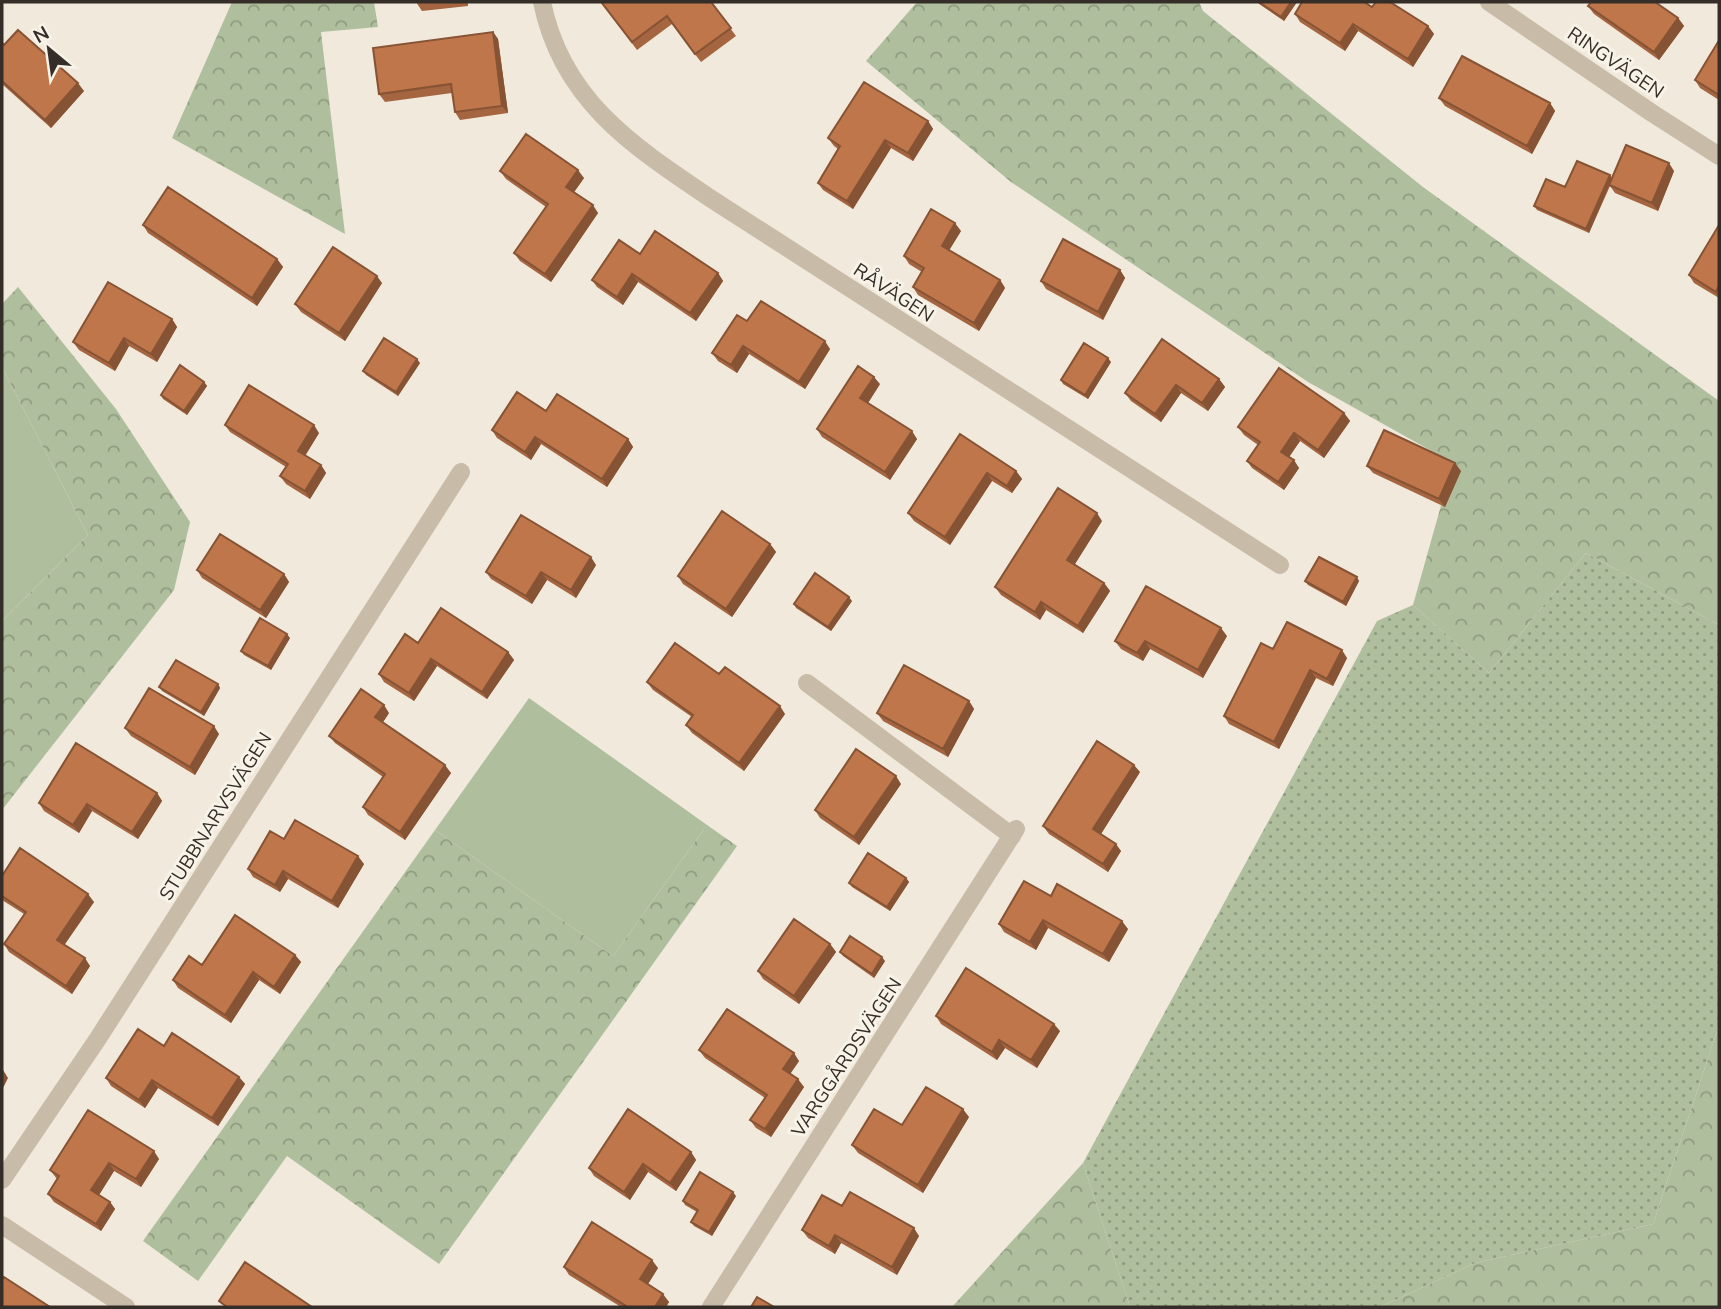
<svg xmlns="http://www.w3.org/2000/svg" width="1721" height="1309" viewBox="0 0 1721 1309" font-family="Mulish,sans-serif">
<defs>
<pattern id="forest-crowns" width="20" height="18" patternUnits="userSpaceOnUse" patternTransform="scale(1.75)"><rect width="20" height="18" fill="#afbf9d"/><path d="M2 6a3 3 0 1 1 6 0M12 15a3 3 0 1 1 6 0" fill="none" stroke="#8f9c80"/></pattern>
<pattern id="park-dots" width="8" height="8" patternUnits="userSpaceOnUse" patternTransform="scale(1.75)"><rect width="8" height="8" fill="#afbf9d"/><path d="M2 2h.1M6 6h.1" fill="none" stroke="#8f9c80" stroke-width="1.8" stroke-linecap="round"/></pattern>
</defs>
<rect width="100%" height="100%" fill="#f0e9dc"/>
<path fill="#afbf9d" d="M2 367 88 535 2 621Z
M529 698 707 825 613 956 435 830Z"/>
<path fill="url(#forest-crowns)" d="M232 2H374L378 27 321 32 345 234 172 138Z
M917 2H1199L1203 11 1423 187 1719 401V625L1586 553 1489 673 1413 605 1453 463 1308 382 1011 182 866 61Z
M18 287 116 409 190 522 174 590 2 810V621L88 535 2 367V304Z
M707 825 737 846 439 1264 287 1156 198 1281 143 1241 435 830 613 956Z
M1719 1025V1307H1380L1475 1263 1653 1224Z
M1083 1163 1130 1307H952Z"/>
<path fill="url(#park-dots)" d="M1586 553 1719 625V1025L1653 1224 1475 1263 1380 1307H1130L1083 1163 1377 621 1413 605 1489 673Z"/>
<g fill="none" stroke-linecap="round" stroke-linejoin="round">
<path stroke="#c8bba8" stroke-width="18" d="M542 2C562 101 634 147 713 200L1280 565
M1489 2 1652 113 1719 156
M807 683 1012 836
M2 1180 97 1040 461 472
M2 1225 126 1307
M711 1307 1016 829"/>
</g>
<path fill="#a46540" d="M416 2H468V6L422 11Z
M711 2 736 36 701 62 672 24 637 50 602 3Z
M1257 2H1297L1284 21 1259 4Z
M1588 6 1678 18 1684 26 1659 60 1594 14Z
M1372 7 1428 26 1434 34 1413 67 1358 31 1345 51 1300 22 1295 14Z
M493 32 498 39 508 113 460 120 455 112 452 93 385 102 379 94Z
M2 43 84 91 51 128 2 84Z
M1719 43V100L1700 88 1695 80Z
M1439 98 1550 103 1555 111 1532 154 1445 106Z
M928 121 933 129 913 161 891 148 853 209 823 190 818 183 838 149 834 146 828 138Z
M500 171 584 178 574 192 598 213 551 282 520 261 514 253 546 207 506 179Z
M1674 171 1658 211 1615 193 1610 186 1589 233 1537 210 1534 206 1565 187 1610 175 1612 178Z
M143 225 277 259 283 267 257 306 148 233Z
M1719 225V298L1694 283 1689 275Z
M961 231 949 250 1000 280 1005 288 979 331 918 295 913 287 922 272 909 264 904 256Z
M640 254 718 273 723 281 696 321 638 282 623 305 597 287 592 280Z
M1120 270 1125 278 1103 320 1046 289 1041 281Z
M382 283 345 341 301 312 295 304Z
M172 319 177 327 157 362 129 346 115 371 79 350 73 342Z
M747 321 830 349 805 389 749 354 737 373 718 361 712 353Z
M1111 362 1088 399 1063 384 1061 380Z
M420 363 398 396 366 375 363 371Z
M1219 379 1225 387 1208 411 1181 393 1161 422 1131 401 1125 393Z
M204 382 207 386 187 415 163 399 161 395Z
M880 384 868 403 917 439 890 480 822 437 817 429Z
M546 411 628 439 633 447 607 487 541 444 531 460 497 438 492 430Z
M1344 413 1350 421 1324 458 1300 441 1289 457 1299 468 1284 490 1252 468 1247 461 1258 445 1244 435 1238 427Z
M225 425 319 433 305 456 321 465 326 473 310 499 286 484 280 476 286 467 230 432Z
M960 434 1016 471 1022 479 1012 493 992 481 950 545 914 521 908 513Z
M1367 466 1461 471 1445 507 1373 473Z
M1102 521 1075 564 1104 583 1110 591 1083 633 1046 610 1040 620 1001 595 995 587Z
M770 544 776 552 732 617 683 584 678 576Z
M596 565 576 598 547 580 532 604 491 579 486 572Z
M197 570 284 574 289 582 266 618 202 578Z
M1305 581H1359L1346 606 1308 585Z
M852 601 831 631 796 608 794 604Z
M1227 636 1203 678 1150 649 1143 661 1121 649 1115 641Z
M290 638 271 670 244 655 241 651Z
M418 643 508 652 514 660 487 699 437 666 414 701 384 682 379 674Z
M1273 649 1347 658 1333 686 1316 678 1279 749 1229 724 1224 716Z
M647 682 785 714 744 771 692 733 686 725 692 717 653 690Z
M218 684 220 688 204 716 162 691 159 687Z
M969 701 974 709 948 757 883 721 877 713Z
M389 713 383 722 451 773 405 840 368 815 363 807 383 777 335 743 329 736Z
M125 728 219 734 195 775 131 736Z
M1140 772 1101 834 1121 851 1108 872 1049 834 1043 826Z
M901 784 859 845 820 818 815 810Z
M157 793 162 801 138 839 92 811 79 833 44 811 39 803Z
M284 839 364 864 338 908 288 879 280 892 253 877 248 869Z
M2 876 94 902 64 945 90 966 72 994 9 952 4 944 24 914 2 900Z
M906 878 909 882 890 911 852 887 849 883Z
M1051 896 1128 929 1109 962 1048 928 1036 950 1004 932 999 924Z
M830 944 836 952 799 1004 763 979 758 971Z
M840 952 885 961 874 978 843 956Z
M295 955 301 962 280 994 259 980 231 1023 178 988 173 980 202 965Z
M936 1016 1060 1031 1037 1068 1005 1048 997 1060 941 1024Z
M164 1046 239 1077 245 1084 218 1126 158 1088 145 1108 111 1086 106 1078Z
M699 1050 799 1061 790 1074 804 1087 771 1137 756 1128 750 1120 765 1098 705 1058Z
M88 1110 159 1159 141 1187 114 1171 99 1195 110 1202 115 1209 101 1231 54 1202 48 1194 57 1179 50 1170Z
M969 1117 923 1193 858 1153 852 1145 902 1125Z
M691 1152 696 1160 676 1191 648 1172 630 1200 594 1176 589 1168Z
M736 1196 712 1236 694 1226 691 1222 697 1212 685 1205 683 1201Z
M842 1206 919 1236 897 1275 841 1243 835 1254 808 1238 802 1230Z
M564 1267 658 1268 648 1284 669 1302 666 1307H621L569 1275Z"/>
<path fill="#865334" d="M1291 2H1297L1284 21 1281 17Z
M1678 18 1684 26 1659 60 1654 52Z
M1353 24 1358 31 1345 51 1340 43Z
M1428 26 1434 34 1413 67 1408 59Z
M493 32 498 39 508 113 502 106Z
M78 83 84 91 51 128 45 120Z
M1550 103 1555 111 1532 154 1527 146Z
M928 121 933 129 913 161 908 153Z
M885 140 891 148 853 209 847 201Z
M1669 163 1674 171 1658 211 1652 203Z
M578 170 584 178 572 195 566 187Z
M1610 175 1612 179 1589 233 1586 229Z
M593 205 598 213 551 282 545 274Z
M955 223 961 231 947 254 942 246Z
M277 259 283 267 257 306 252 298Z
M1120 270 1125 278 1103 320 1098 312Z
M718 273 723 281 696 321 690 313Z
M632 274 638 282 623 305 617 297Z
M377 276 382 283 345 341 339 333Z
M1000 280 1005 288 979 331 974 323Z
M172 319 177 327 157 362 151 354Z
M124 338 129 346 115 371 109 363Z
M825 341 830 349 805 389 799 382Z
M743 346 749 354 737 373 731 365Z
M1108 358 1111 362 1088 399 1085 395Z
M417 359 420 363 398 396 396 392Z
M874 377 880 384 866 406 860 398Z
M1219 379 1225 387 1208 411 1202 403Z
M204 382 207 386 187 415 184 411Z
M1176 385 1181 393 1161 422 1155 414Z
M1344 413 1350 421 1324 458 1318 450Z
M314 425 319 433 303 459 298 451Z
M912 431 917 439 890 480 885 472Z
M1294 433 1300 441 1287 460 1281 452Z
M535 437 541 444 531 460 525 452Z
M628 439 633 447 607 487 602 479Z
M1294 460 1299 468 1284 490 1278 482Z
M1455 463 1461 471 1445 507 1439 499Z
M321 465 326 473 310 499 305 491Z
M1016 471 1022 479 1012 493 1007 486Z
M987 473 992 481 950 545 945 537Z
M1097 513 1102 521 1073 567 1067 560Z
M770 544 776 552 732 617 726 609Z
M591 557 596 565 576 598 571 590Z
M541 572 547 580 532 604 526 596Z
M284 574 289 582 266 618 260 610Z
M1357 577 1359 581 1346 606 1343 602Z
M1104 583 1110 591 1083 633 1078 626Z
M849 597 852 601 831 631 828 627Z
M1041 602 1046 610 1040 620 1035 612Z
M1221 628 1227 636 1203 678 1198 670Z
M287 634 290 638 271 670 268 666Z
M1145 641 1150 649 1143 661 1137 653Z
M1342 650 1347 658 1333 686 1327 679Z
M508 652 514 660 487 699 482 692Z
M431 659 437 666 414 701 409 693Z
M1310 670 1316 678 1279 749 1274 742Z
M218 684 220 688 204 716 201 712Z
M969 701 974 709 948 757 943 749Z
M384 705 389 713 381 725 375 717Z
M780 706 785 714 744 771 739 763Z
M214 726 219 734 195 775 190 767Z
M445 765 451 773 405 840 400 832Z
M1134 765 1140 772 1099 837 1093 829Z
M896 776 901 784 859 845 854 837Z
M157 793 162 801 138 839 132 832Z
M87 804 92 811 79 833 73 825Z
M1116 844 1121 851 1108 872 1103 864Z
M358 856 364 864 338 908 332 901Z
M283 871 288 879 280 892 275 885Z
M906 878 909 882 890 911 887 907Z
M88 894 94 902 63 947 57 940Z
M1043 920 1048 928 1036 950 1030 942Z
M1122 921 1128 929 1109 962 1103 954Z
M830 944 836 952 799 1004 794 996Z
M295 955 301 962 280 994 274 987Z
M882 957 885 961 874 978 872 974Z
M85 958 90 966 72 994 66 986Z
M253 972 259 980 231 1023 225 1015Z
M1054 1024 1060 1031 1037 1068 1031 1060Z
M999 1040 1005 1048 997 1060 992 1052Z
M794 1053 799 1061 788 1077 783 1069Z
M3 1070 8 1078 2 1090V1072Z
M239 1077 245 1084 218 1126 212 1118Z
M798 1079 804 1087 771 1137 765 1129Z
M152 1080 158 1088 145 1108 139 1100Z
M963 1109 969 1117 923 1193 918 1185Z
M154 1151 159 1159 141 1187 136 1179Z
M691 1152 696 1160 676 1191 670 1183Z
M109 1163 114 1171 97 1198 91 1190Z
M643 1164 648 1172 630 1200 624 1192Z
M733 1192 736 1196 712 1236 709 1232Z
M110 1202 115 1209 101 1231 96 1224Z
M914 1228 919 1236 897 1275 892 1267Z
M835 1235 841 1243 835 1254 829 1246Z
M652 1260 658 1268 646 1287 640 1279Z
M663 1294 669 1302 666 1307H655Z"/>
<path fill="#bf764b" stroke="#865334" stroke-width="2" d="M604 2H711L731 28 695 54 667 16 632 42 602 3Z
M1259 2H1291L1281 17Z
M1302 2H1364L1372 7 1376 2H1390L1428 26 1408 59 1353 24 1340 43 1295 14Z
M1591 2H1655L1678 18 1654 52 1588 6Z
M18 30 78 83 45 120 2 81V43L4 45Z
M493 32 502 106 455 112 451 84 379 94 373 48Z
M1718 42 1719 43V95L1695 80Z
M1462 56 1550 103 1527 146 1439 98Z
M864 82 928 121 908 153 885 140 847 201 818 183 840 146 828 138Z
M526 134 578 170 566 187 593 205 545 274 514 253 548 204 500 171Z
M1626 145 1669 163 1652 203 1609 185Z
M1577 161 1610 175 1586 229 1534 206 1546 179 1565 187Z
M168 187 277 259 252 298 143 225Z
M931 209 955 223 942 246 1000 280 974 323 913 287 924 268 904 256Z
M1719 225V286L1716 292 1689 275Z
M655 231 718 273 690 313 632 274 617 297 592 280 619 240 640 254Z
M1063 239 1120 270 1098 312 1041 281Z
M333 247 377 276 339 333 295 304Z
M108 282 172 319 151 354 124 338 109 363 73 342Z
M761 301 825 341 799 382 743 346 731 365 712 353 737 315 747 321Z
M384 338 417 359 396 392 363 371Z
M1162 339 1219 379 1202 403 1176 385 1155 414 1125 393Z
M1084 343 1108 358 1085 395 1061 380Z
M180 365 204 382 184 411 161 395Z
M858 366 874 377 860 398 912 431 885 472 817 429Z
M1279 368 1344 413 1318 450 1294 433 1281 452 1294 460 1278 482 1247 461 1260 442 1238 427Z
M249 385 314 425 298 451 321 465 305 491 280 476 288 464 225 425Z
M517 392 546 411 557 394 628 439 602 479 535 437 525 452 492 430Z
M1384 430 1455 463 1439 499 1367 466Z
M960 434 1016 471 1007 486 987 473 945 537 908 513Z
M1058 488 1097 513 1067 560 1104 583 1078 626 1041 602 1035 612 995 587Z
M722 511 770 544 726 609 678 576Z
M521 515 591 557 571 590 541 572 526 596 486 572Z
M220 534 284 574 260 610 197 570Z
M1319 557 1357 577 1343 602 1305 581Z
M815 573 849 597 828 627 794 604Z
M1146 586 1221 628 1198 670 1145 641 1137 653 1115 641Z
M441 608 508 652 482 692 431 659 409 693 379 674 405 634 418 643Z
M260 618 287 634 268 666 241 651Z
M1287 622 1342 650 1327 679 1310 670 1274 742 1224 716 1261 643 1273 649Z
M675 643 719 674 725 667 780 706 739 763 686 725 693 715 647 682Z
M176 660 218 684 201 712 159 687Z
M904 665 969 701 943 749 877 713Z
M149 688 214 726 190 767 125 728Z
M361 689 384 705 375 717 445 765 400 832 363 807 385 774 329 736Z
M1097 741 1134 765 1093 829 1116 844 1103 864 1043 826Z
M76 743 157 793 132 832 87 804 73 825 39 803Z
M856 749 896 776 854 837 815 810Z
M295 820 358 856 332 901 283 871 275 885 248 869 270 831 284 839Z
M20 848 88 894 57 940 85 958 66 986 4 944 26 912 2 896V876Z
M868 853 906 878 887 907 849 883Z
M1024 881 1051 896 1057 884 1122 921 1103 954 1043 920 1030 942 999 924Z
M235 915 295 955 274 987 253 972 225 1015 173 980 189 956 202 965Z
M794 919 830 944 794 996 758 971Z
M850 936 882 957 872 974 840 952Z
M966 968 1054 1024 1031 1060 999 1040 992 1052 936 1016Z
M727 1009 794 1053 783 1069 798 1079 765 1129 750 1120 767 1095 699 1050Z
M138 1029 164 1046 172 1033 239 1077 212 1118 152 1080 139 1100 106 1078Z
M926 1087 963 1109 918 1185 852 1145 874 1109 902 1125Z
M628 1109 691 1152 670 1183 643 1164 624 1192 589 1168Z
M88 1110 154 1151 136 1179 109 1163 91 1190 110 1202 96 1224 48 1194 59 1176 50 1170Z
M700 1172 733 1192 709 1232 691 1222 698 1210 683 1201Z
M850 1192 914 1228 892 1267 835 1235 829 1246 802 1230 822 1195 842 1206Z
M592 1222 652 1260 640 1279 663 1294 655 1307H625L626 1306 564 1267Z
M245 1262 312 1307H227L219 1301Z
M4 1277 50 1307H2V1280Z
M757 1297 774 1307H751Z"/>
<g text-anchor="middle" stroke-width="6" stroke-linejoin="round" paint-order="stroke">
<g font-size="19" fill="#352e28" stroke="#f8f3e8">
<text transform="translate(1616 62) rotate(34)" y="7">RINGVÄGEN</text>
<text transform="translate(894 292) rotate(33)" y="7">RÅVÄGEN</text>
<text transform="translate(215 816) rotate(-58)" y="7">STUBBNARVSVÄGEN</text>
<text transform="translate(846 1057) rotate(-57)" y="7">VARGGÅRDSVÄGEN</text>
</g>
</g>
<rect width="1721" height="1309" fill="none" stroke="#352e28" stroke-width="7"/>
<g transform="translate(49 49) rotate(331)" stroke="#f8f3e8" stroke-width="5" paint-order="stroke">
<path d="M0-5L12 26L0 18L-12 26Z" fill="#352e28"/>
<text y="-10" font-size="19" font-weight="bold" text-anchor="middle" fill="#352e28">N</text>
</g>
</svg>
